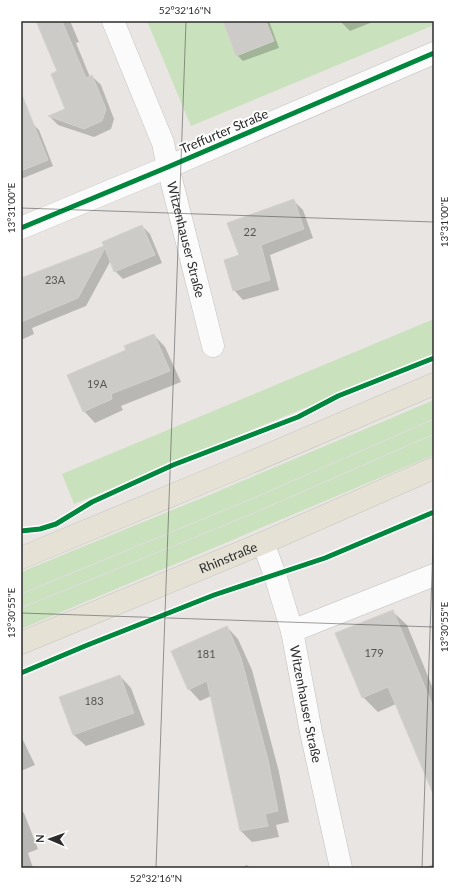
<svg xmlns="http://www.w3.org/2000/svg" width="455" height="889" viewBox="0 0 455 889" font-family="Lato,sans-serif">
<rect width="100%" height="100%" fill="#e8e5e2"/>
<path fill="#cae1bd" d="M147 21H434V25L191 126Z
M434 319V354L74 504 62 474Z
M434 400V455L21 629V572L214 493Z"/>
<path fill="#0003" d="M37 21H70L79 42 76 43 90 77 92 76 101 85 114 119 111 129 94 137 58 125 50 117 67 110 58 72Z
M224 21H269L279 48 243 61 237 55Z
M340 21H375L350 31Z
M33 124 39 130 53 166 21 179V129Z
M293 200 303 210 313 238 270 255 279 290 243 300 234 290 241 256Z
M142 226 150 234 162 263 123 279 115 271 111 260 86 306 32 328 34 334 21 340V288Z
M154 335 165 347 181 382 121 406 123 410 95 423 84 411 127 350Z
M392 611 407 625 434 691V773L396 704 378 712 363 697Z
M227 627 238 639 252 670 279 772 289 822 276 825 279 837 252 842 241 831 211 696 200 701 189 689Z
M120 676 131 688 145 725 86 746 74 735 61 697Z
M21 736 35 765 21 771Z
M21 810 24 813 38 849 28 853 33 868H21Z
M434 864V868H423Z
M247 865 250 868H240Z"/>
<path fill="#cdcbc8" stroke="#d3d1ce" d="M36 21H62L86 78 92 75 106 109 102 121 84 129 48 116 65 109 51 74 57 71Z
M223 21H266L274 41 236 56Z
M21 95H22L48 160 21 171Z
M294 199 304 229 261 245 270 280 233 291 224 260 239 255 227 223Z
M142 225 155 255 114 272 105 248 78 298 21 322V278L104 246 102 242Z
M154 334 170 371 111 394 112 399 83 412 67 375 126 350 124 346Z
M393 610 434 709V796L388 687 362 698 335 633Z
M227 626 241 658 268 760 278 811 265 814 268 826 240 831 207 681 188 690 171 651Z
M120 675 134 713 73 735 59 697Z"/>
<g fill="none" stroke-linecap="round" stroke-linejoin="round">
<defs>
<g id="minor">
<path id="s1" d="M113 21 163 143 168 167 213 346"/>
<path d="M21 228 168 167 434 53"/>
<path id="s2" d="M263 543 275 575 292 631 311 732 341 868"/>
<path d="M292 631 434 575"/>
</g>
<g id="major">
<path d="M21 558 235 469 434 384"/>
<path id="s3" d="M21 643 263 543 434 468"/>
</g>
</defs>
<use href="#minor" stroke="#c2c1c1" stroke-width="23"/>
<use href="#major" stroke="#c5c3c2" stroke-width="23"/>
<use href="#minor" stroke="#fcfbfb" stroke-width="22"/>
<use href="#major" stroke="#e5e2d5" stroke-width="22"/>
<path stroke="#dedddf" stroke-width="1" d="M21 594 249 500 434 419
M21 608 254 513 434 434"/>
<defs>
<path id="cycleway" d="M21 228 168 167 434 53
M21 531 40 529 56 524 92 502 173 465 298 417 338 396 434 358
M21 673 85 646 214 595 325 558 434 512"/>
</defs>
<use href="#cycleway" stroke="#fff" stroke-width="8"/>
<use href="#cycleway" stroke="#00873e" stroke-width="5"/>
</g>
<path fill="none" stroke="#2b2b2b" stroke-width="1" stroke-opacity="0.45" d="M21 208 434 222M21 613 434 627M156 868 186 21M422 868 434 514"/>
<g text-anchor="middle" stroke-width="4" stroke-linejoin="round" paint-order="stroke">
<g font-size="11" fill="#555554">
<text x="250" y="236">22</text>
<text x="55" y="284">23A</text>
<text x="97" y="388">19A</text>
<text x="374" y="657">179</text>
<text x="206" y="658">181</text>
<text x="94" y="705">183</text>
</g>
<g font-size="13" fill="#2b2b2b" stroke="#fff">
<text transform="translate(224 131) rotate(-23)" y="5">Treffurter Straße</text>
<text dy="5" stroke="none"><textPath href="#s1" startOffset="231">Witzenhauser Straße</textPath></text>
<text dy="5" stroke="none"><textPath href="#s3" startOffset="224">Rhinstraße</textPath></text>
<text dy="5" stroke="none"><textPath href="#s2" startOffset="167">Witzenhauser Straße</textPath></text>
</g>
</g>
<rect width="455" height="889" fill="none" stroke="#ffffff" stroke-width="44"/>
<g transform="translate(50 839) rotate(272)" stroke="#ffffff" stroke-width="3" paint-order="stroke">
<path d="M0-3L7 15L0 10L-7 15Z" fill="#2b2b2b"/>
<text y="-6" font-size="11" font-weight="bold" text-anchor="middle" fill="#2b2b2b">N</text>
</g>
<rect x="22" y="22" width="411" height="845" fill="none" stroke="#2b2b2b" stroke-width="1.5"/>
<g font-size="10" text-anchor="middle" fill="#2b2b2b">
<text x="185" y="14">52°32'16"N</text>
<text transform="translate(11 208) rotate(-90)" y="4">13°31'00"E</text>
<text transform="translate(444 222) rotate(-90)" y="4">13°31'00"E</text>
<text transform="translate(11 613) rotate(-90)" y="4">13°30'55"E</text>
<text transform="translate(444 627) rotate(-90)" y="4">13°30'55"E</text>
<text x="156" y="882">52°32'16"N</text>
</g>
</svg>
